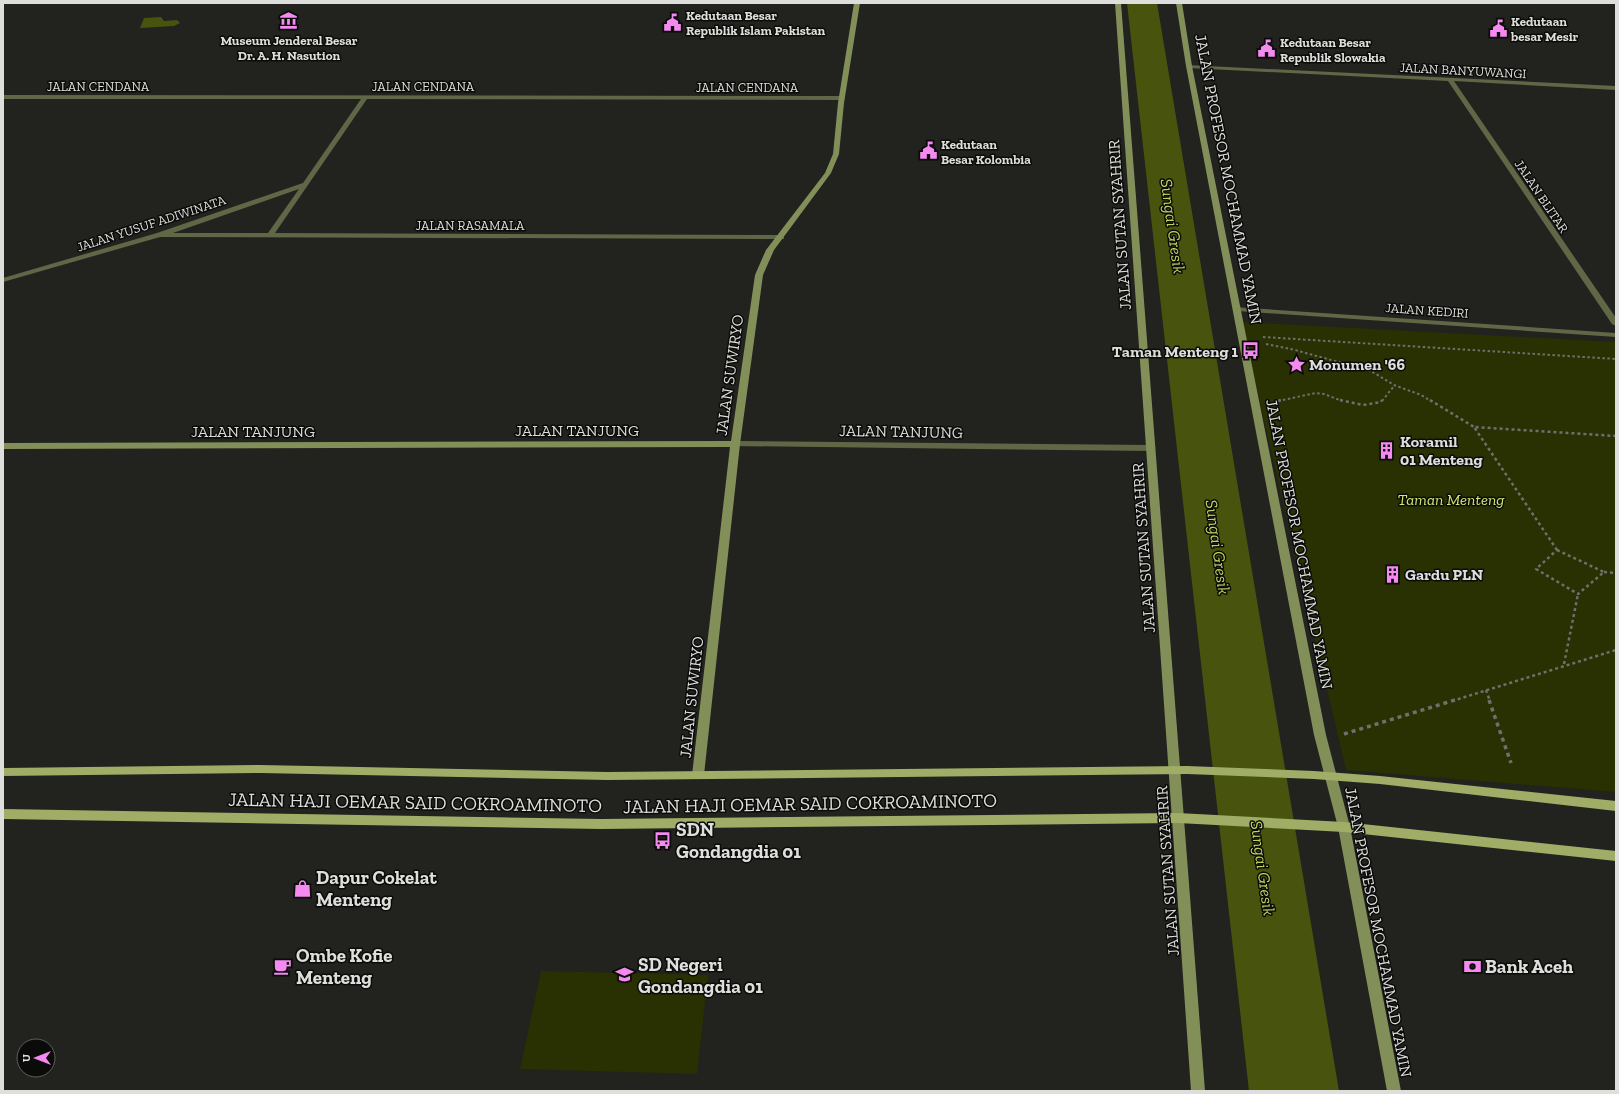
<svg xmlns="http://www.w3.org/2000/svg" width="1619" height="1094" viewBox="0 0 1619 1094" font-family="'Zilla Slab',serif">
<rect width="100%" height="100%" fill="#22221f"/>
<path fill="#293002" d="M1241 322 1616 342V792L1346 770Z
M541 971 708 975 697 1074 520 1069Z"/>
<path fill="#48530d" d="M161 17 164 21 177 20 180 23 174 26 140 28 144 18Z"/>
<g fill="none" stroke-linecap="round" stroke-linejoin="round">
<path fill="#48530d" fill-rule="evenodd" d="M1127 3H1157L1339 1091H1249Z"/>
<path stroke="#6f706d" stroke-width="2" stroke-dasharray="2.5 2.5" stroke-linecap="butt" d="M1263 337 1616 359
M1266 344 1295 350 1371 371 1394 385 1421 395 1431 401
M1278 401 1316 393 1324 394 1342 401
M1382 401 1394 386"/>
<path stroke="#6f706d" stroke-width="2.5" stroke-dasharray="3 3" stroke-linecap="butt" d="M1340 400 1363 405 1381 402 1382 400
M1430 400 1474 427
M1278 401 1281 400
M1557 550 1604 572 1578 594 1536 569Z
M1557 550 1474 427 1616 436
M1604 572 1616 573
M1564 664 1578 594
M1486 690 1490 701
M1452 701 1616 650"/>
<path stroke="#6f706d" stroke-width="3.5" stroke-dasharray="4 4" stroke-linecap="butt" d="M1489 700 1511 763
M1344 734 1455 700"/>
<path fill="#606746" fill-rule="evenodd" d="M1187 65 1616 86V90L1454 81 1616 318V326L1612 324 1448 81 1189 68 1187 67Z
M3 95 842 96 845 98 842 100 367 99 275 233 784 235V239H781L160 237 3 282V278L157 233 303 183 361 99H3ZM299 189 268 233H173Z
M1234 307 1616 333V337L1237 311 1233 309Z
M735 441 1151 445 1156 448 1151 451 732 446 730 444 732 442Z"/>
<path fill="#838f59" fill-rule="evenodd" d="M854 3H860L844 103 839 154 831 173 774 250 763 275 740 444 704 775 702 778 698 779 694 778 692 775 730 447 3 449V443L731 441 755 275 766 250 825 173 833 154 838 103Z
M1115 3H1121L1205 1091H1191Z
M1176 3H1182L1192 66 1326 735 1350 827 1401 1091H1387L1338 827 1314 735 1186 66Z"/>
<path fill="#9fad66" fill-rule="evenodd" d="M260 765 608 772 1187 766 1314 771 1380 776 1616 801V811L1380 784 1314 779 1187 774 608 780 260 773 3 776V768Z
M3 809 601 819 1178 813 1344 822 1616 851V861L1344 832 1178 823 601 829 3 819Z"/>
</g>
<defs>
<symbol id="museum-bare" viewBox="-9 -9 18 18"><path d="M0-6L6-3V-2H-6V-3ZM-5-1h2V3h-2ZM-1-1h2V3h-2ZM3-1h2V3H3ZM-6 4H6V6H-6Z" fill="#f489f0" stroke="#0b0c0a" stroke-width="2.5" paint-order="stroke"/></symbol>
<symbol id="civic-bare" viewBox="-9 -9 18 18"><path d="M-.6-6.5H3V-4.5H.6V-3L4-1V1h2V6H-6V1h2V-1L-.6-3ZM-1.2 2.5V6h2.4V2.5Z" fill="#f489f0" stroke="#0b0c0a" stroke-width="2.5" paint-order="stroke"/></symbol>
<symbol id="bus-bare" viewBox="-9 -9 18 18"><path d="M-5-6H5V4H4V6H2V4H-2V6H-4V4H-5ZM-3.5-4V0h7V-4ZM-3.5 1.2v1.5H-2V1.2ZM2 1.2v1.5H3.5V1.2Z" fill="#f489f0" stroke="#0b0c0a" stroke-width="2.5" paint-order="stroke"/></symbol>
<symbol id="sight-bare" viewBox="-9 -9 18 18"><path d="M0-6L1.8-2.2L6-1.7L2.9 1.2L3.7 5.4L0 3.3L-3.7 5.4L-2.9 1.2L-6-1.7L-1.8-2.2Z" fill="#f489f0" stroke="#0b0c0a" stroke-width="2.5" paint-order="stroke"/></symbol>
<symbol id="building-bare" viewBox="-9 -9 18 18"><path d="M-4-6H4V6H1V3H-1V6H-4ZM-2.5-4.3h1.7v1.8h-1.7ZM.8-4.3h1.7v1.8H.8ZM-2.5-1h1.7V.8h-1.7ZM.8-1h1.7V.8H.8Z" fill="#f489f0" stroke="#0b0c0a" stroke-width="2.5" paint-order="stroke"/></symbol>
<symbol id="shop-bare" viewBox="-9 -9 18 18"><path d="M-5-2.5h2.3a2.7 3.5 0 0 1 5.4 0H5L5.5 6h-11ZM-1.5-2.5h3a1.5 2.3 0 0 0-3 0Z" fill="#f489f0" stroke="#0b0c0a" stroke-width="2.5" paint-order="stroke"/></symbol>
<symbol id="cafe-bare" viewBox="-9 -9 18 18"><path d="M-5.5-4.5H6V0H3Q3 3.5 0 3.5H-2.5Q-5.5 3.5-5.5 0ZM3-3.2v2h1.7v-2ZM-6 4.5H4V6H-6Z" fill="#f489f0" stroke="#0b0c0a" stroke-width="2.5" paint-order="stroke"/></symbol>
<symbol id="bank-bare" viewBox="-9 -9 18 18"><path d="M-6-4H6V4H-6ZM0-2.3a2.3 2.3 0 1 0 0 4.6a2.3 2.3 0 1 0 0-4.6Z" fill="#f489f0" stroke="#0b0c0a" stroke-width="2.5" paint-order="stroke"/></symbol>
<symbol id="school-bare" viewBox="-9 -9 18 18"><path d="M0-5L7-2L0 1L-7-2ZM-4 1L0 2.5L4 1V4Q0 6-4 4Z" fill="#f489f0" stroke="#0b0c0a" stroke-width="2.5" paint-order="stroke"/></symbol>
</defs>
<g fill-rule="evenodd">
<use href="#museum-bare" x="276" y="8" width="25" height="25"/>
<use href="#civic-bare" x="660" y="10" width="25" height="25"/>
<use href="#civic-bare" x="1486" y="16" width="25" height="25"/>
<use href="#civic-bare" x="1254" y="36" width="25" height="25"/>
<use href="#civic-bare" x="916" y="138" width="25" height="25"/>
<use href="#bus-bare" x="1238" y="338" width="25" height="25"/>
<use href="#sight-bare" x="1284" y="352" width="25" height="25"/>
<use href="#building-bare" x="1374" y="438" width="25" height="25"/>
<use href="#building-bare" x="1380" y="562" width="25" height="25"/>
<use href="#bus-bare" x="650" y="828" width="25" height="25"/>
<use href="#shop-bare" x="290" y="876" width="25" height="25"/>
<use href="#cafe-bare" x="270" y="954" width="25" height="25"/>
<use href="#bank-bare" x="1460" y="954" width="25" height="25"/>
<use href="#school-bare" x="612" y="962" width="25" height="25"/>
</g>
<g text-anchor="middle" stroke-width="3" stroke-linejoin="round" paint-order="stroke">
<g font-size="13" font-weight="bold" fill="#dedfdc" stroke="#0b0c0a" text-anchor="start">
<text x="686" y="20">Kedutaan Besar<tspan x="686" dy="15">Republik Islam Pakistan</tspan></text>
<text x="1511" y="26">Kedutaan<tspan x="1511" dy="15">besar Mesir</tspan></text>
<text x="289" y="45" text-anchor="middle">Museum Jenderal Besar<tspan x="289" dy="15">Dr. A. H. Nasution</tspan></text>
<text x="1280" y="47">Kedutaan Besar<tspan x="1280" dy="15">Republik Slowakia</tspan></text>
<text x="941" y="149">Kedutaan<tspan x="941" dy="15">Besar Kolombia</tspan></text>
</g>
<g font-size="13" fill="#dedfdc" stroke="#0b0c0a">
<text transform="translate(1463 70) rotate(3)" y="5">JALAN BANYUWANGI</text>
<text x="98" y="91">JALAN CENDANA</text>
<text x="423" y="91">JALAN CENDANA</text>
<text x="747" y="92">JALAN CENDANA</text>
<text transform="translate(1542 196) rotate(56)" y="5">JALAN BLITAR</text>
<text transform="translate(151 223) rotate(-18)" y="5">JALAN YUSUF ADIWINATA</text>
<text x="470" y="230">JALAN RASAMALA</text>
<text transform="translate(1427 310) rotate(4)" y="5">JALAN KEDIRI</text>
</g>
<g font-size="16" fill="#dedfdc" stroke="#0b0c0a">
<text transform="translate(1229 179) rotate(79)" y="6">JALAN PROFESOR MOCHAMMAD YAMIN</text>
<text transform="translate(1119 225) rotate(-94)" y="6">JALAN SUTAN SYAHRIR</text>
<text transform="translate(729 375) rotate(-82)" y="6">JALAN SUWIRYO</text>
<text x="577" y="436">JALAN TANJUNG</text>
<text x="253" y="437">JALAN TANJUNG</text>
<text transform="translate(901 431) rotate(1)" y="6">JALAN TANJUNG</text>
<text transform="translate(1300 544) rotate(79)" y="6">JALAN PROFESOR MOCHAMMAD YAMIN</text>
<text transform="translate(1143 548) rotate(-94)" y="6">JALAN SUTAN SYAHRIR</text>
<text transform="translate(691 697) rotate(-84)" y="6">JALAN SUWIRYO</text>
<text transform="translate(1167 871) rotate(-94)" y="6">JALAN SUTAN SYAHRIR</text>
<text transform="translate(1379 932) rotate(79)" y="6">JALAN PROFESOR MOCHAMMAD YAMIN</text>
</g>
<g font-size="16" font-weight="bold" fill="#dedfdc" stroke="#0b0c0a" text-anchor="start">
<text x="1238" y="357" text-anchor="end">Taman Menteng 1</text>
<text x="1309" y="370">Monumen '66</text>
<text x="1400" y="447">Koramil<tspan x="1400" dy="18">01 Menteng</tspan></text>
<text x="1405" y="580">Gardu PLN</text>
</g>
<g font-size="16" font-style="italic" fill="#d1e774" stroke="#0b0c0a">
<text x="1451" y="505">Taman Menteng</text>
</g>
<g font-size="17" font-style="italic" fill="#bed35f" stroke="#0b0c0a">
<text transform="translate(1173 226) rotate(82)" y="6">Sungai Gresik</text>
<text transform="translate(1218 547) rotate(82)" y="6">Sungai Gresik</text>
<text transform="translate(1263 868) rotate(82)" y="6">Sungai Gresik</text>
</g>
<g font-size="19" fill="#dedfdc" stroke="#0b0c0a">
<text transform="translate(415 802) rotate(1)" y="7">JALAN HAJI OEMAR SAID COKROAMINOTO</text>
<text transform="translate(810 803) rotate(-1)" y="7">JALAN HAJI OEMAR SAID COKROAMINOTO</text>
</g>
<g font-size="19" font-weight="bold" fill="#dedfdc" stroke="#0b0c0a" text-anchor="start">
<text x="676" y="836">SDN<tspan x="676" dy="22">Gondangdia 01</tspan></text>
<text x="316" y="884">Dapur Cokelat<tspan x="316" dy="22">Menteng</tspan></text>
<text x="296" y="962">Ombe Kofie<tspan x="296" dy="22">Menteng</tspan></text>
<text x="638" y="971">SD Negeri<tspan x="638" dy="22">Gondangdia 01</tspan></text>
<text x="1485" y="973">Bank Aceh</text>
</g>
</g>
<rect width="1619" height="1094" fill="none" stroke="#dedfdc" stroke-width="8"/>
<g transform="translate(36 1058) rotate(270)"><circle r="19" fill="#0b0c0a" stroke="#5f605e"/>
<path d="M0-3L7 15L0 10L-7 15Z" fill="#f489f0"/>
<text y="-6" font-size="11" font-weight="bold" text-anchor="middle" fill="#dedfdc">U</text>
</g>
</svg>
